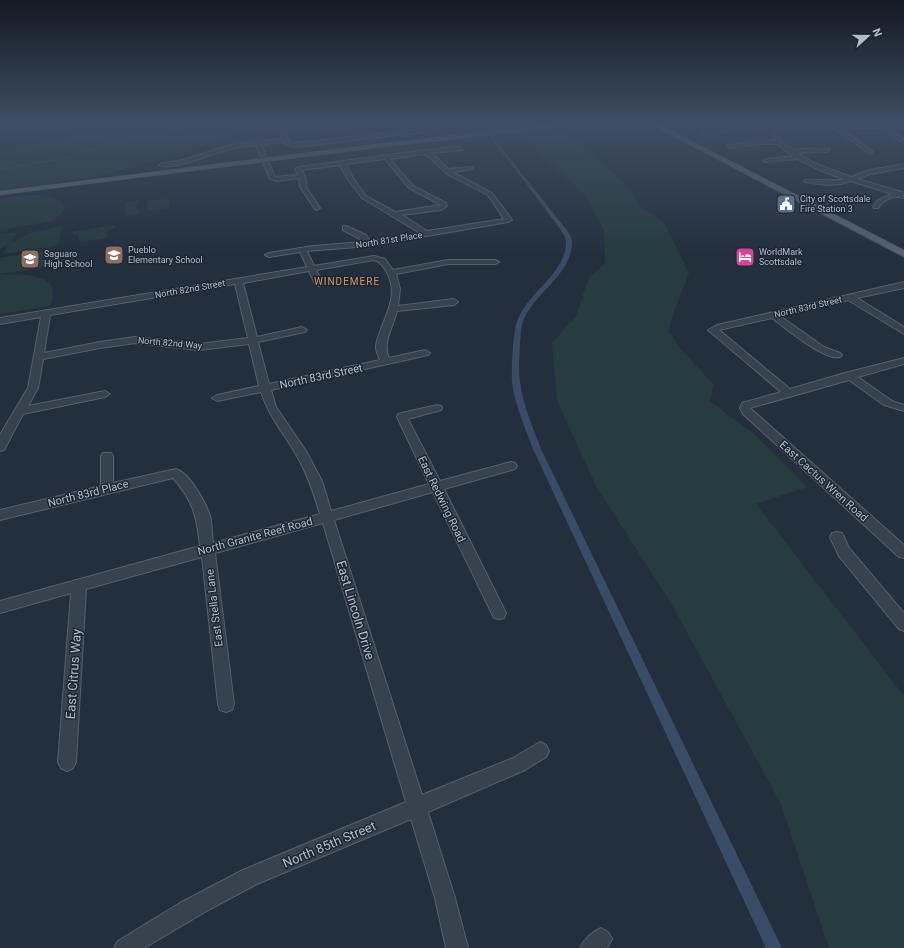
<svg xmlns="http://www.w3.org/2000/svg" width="904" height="948" viewBox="0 0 904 948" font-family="Roboto,sans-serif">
<rect width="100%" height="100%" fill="#242f3e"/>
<path fill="#263c3f" d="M284 122 100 176 99 177 0 190V152L127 123Z
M513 122H561V127L632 190 639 205 664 223 689 273 672 317 669 331 681 349 714 385 710 401 754 434 807 487 756 504 904 696V948H829L781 804 671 603 597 488 557 401 552 343 576 316 589 277 605 264 604 230 585 195 532 146Z
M26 195C38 195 60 194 65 207L62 213 53 221 0 230V198Z
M169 198V208L148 211 147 201Z
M138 201V204H135L136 209H139V214L126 216 125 202Z
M114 225 115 228 108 230 107 238 79 242 78 235 73 234 72 232Z
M62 226 59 244 51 247 3 254 9 243 0 249V234L17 232 11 243 30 233Z
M53 249 51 266 0 274V258Z
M0 275C13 274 51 273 53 291 54 297 52 302 49 306L0 314Z"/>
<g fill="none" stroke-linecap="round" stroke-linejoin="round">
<path stroke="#394c67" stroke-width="1" d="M0 170 64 158 106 145 147 137 207 122"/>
<path fill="#394c67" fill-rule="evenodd" d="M478 122H482L487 132H485Z
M489 135H491L562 224C566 229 572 236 572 242 572 279 526 295 521 330 520 342 518 371 520 382 523 405 533 428 541 449L782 948H766L533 449C526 430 514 402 512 382 511 370 513 342 515 330 520 295 566 277 566 242 566 236 561 231 558 226Z"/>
<defs>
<path id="minor" d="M10 122H20L0 128V124Z
M304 122H312L311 123C331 127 353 122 373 122L323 129 305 126 288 132 287 136 289 142 295 143 432 128 434 126 432 122H437L440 127 433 131 295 147 285 144 284 142 261 144 275 177 298 175 295 169 298 167 449 147H459L462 149 461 150 432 153 448 169 473 167V169L452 172 492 193 512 220 508 222 369 246 307 251 314 266 374 256 385 259 393 270 448 260H495L499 262 495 264H448L396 274 400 289 398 306 454 299 458 302 454 305 397 311C393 327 382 343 389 358L425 350 430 353 428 355 271 390 276 407 306 451 322 481 331 511 429 484 397 417 398 414 402 413 437 405 441 406 442 408 441 410 408 419 440 481 511 462 515 463 517 466 515 469 444 489 506 613 504 618 499 619 494 618 433 492 334 520 422 795 513 758 540 742 546 745 549 751 546 757 525 770 428 812 455 898 468 948H446L435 898 411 819 257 884 210 909 144 948H114L118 941 180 903 243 870 406 802 323 523 215 553 234 704 232 710 226 712 220 710 218 704 202 557 86 589 76 762 73 768 67 771 61 768 58 762 71 593 0 613V601L200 546C197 517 193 500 173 478L0 520V510L101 486V456L103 453H111L113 456V483L176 469C190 473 208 506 211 520 212 528 212 535 213 543L320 514C314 494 308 475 297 456 284 433 269 417 261 392L217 401 212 398 217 395 259 386 249 344 199 350 135 343 100 348 43 359 38 388 28 406 105 391 110 394 105 397 23 414 4 450 0 451V435L28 388 41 317 0 324V318L307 267 300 252 269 257 265 255 269 253 313 246 363 242 360 239 343 230V226H346L366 235 370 241 420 233 362 198 347 178 340 165 302 170 306 179V187L320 208 317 210 315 209 300 187 299 178 277 181 270 179 256 145C249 146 241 146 234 148 220 151 170 172 159 165L162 163 179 161 234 144 255 142 257 139 260 141 282 139 281 136 284 130ZM426 154 447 174 488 195 504 219 427 231 402 215 441 210 447 206 446 203 413 186 390 159ZM385 159 409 188 441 205 395 212 366 196 353 178 346 164ZM374 260C381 262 384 267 387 273 401 297 381 321 376 345 375 350 378 355 380 360L269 384 258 342 305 332 307 330 302 327 257 337 243 283 309 271 315 284 319 286 323 284 316 270ZM235 284 248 338 199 344 135 337 100 342 44 353 50 315Z
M764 122 767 124 766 125 702 135 699 133Z
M834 124H904V128H886L904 139V143L879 128H840L872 151 873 152 870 154 834 128 796 129 784 130 778 135C786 157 812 146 829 149L830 150 827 152 797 153 814 163 851 177 870 170 904 164V168L871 174 857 179 902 192 904 198C894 195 884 199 878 208H874L873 207 878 200 892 194 851 181 841 184 826 185 805 182 804 181C810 177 833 183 844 179L824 172 798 159 765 162 764 161 767 159 794 156 787 152 778 144H757L730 148 727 146 757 140H775L772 135 782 127Z
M904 282V288L857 298 904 327V334L848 300 780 316 824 347 840 353 842 355 840 357C825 361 785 328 772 318L719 330 790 389 845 373 904 358V364L858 377 892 401 904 405V411L884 405 849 380 750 408 904 545V558L899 557 743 414 740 408 742 403 781 392 708 330 717 325Z
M837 532 842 533 849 548 904 613V631L899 629 839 556 830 537 832 533Z
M601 928 608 932 612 939 607 948H580C585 938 591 933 601 928Z"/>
<path id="major" d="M567 122H590L587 124 376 148 0 195V191L376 144Z
M646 122H655L904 250V257Z"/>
</defs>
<use href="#minor" stroke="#565f6c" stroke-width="2"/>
<use href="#major" stroke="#414a57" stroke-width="1"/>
<use href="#minor" fill="#38414e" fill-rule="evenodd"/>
<use href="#major" fill="#56606e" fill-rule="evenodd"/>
</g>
<linearGradient id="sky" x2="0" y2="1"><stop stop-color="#141a22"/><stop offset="0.48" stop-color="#3f4d63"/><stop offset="1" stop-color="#3f4d63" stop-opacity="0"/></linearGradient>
<rect width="904" height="255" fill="url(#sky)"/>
<defs>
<symbol id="civic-square" viewBox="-11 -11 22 22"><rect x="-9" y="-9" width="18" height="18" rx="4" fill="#5c6f8a" stroke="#1d2633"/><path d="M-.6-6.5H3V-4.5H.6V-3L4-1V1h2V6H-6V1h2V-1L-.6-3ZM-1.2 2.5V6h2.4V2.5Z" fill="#fff"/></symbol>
<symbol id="school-square" viewBox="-11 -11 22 22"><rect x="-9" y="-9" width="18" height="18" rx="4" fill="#8d6e63" stroke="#1d2633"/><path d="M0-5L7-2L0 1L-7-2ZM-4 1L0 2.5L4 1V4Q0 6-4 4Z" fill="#fff"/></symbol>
<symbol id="hotel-square" viewBox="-11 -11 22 22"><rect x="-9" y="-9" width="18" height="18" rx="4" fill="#d1479c" stroke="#1d2633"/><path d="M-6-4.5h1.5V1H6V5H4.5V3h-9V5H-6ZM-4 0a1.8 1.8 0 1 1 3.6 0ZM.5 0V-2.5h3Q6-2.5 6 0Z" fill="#fff"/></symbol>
</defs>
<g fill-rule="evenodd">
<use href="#civic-square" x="775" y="193" width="22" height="22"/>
<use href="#school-square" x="103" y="244" width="22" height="22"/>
<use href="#hotel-square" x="734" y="246" width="22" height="22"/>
<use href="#school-square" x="19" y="248" width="22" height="22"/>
</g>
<g text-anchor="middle" stroke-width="3" stroke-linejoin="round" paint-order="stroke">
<g font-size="9" fill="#b4bcc9" stroke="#1d2633" text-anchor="start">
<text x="800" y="202">City of Scottsdale<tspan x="800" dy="10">Fire Station 3</tspan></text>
<text x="128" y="253">Pueblo<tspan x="128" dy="10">Elementary School</tspan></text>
<text x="759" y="255">WorldMark<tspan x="759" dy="10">Scottsdale</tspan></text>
<text x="44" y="257">Saguaro<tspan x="44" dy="10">High School</tspan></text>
</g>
<g font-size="9" fill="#b4bcc9" stroke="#1d2633">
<text transform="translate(389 240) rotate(-9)" y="3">North 81st Place</text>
<text transform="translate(190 289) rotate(-10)" y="3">North 82nd Street</text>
<text transform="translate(808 307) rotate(-13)" y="3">North 83rd Street</text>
<text transform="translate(170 343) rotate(5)" y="3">North 82nd Way</text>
</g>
<g font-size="10" letter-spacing="1" fill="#d59563" stroke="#1d2633">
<text x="347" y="285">WINDEMERE</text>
</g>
<g font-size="11" fill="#b4bcc9" stroke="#1d2633">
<text transform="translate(321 376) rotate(-12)" y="4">North 83rd Street</text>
<text transform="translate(824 481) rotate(42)" y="4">East Cactus Wren Road</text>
<text transform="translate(88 493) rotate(-14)" y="4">North 83rd Place</text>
<text transform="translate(442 499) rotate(64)" y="4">East Redwing Road</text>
<text transform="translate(255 536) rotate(-15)" y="4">North Granite Reef Road</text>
<text transform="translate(214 608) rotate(-97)" y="4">East Stella Lane</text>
</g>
<g font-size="13" fill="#b4bcc9" stroke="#1d2633">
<text transform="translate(356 610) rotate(73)" y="5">East Lincoln Drive</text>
<text transform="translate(73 674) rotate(-86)" y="5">East Citrus Way</text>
<text transform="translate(329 844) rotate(-23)" y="5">North 85th Street</text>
</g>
</g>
<g transform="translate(868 36) rotate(69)" stroke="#1d2633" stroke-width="3" paint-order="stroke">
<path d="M0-3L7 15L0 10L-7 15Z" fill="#b4bcc9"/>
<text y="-6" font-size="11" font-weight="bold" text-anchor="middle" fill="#b4bcc9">N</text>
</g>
</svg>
